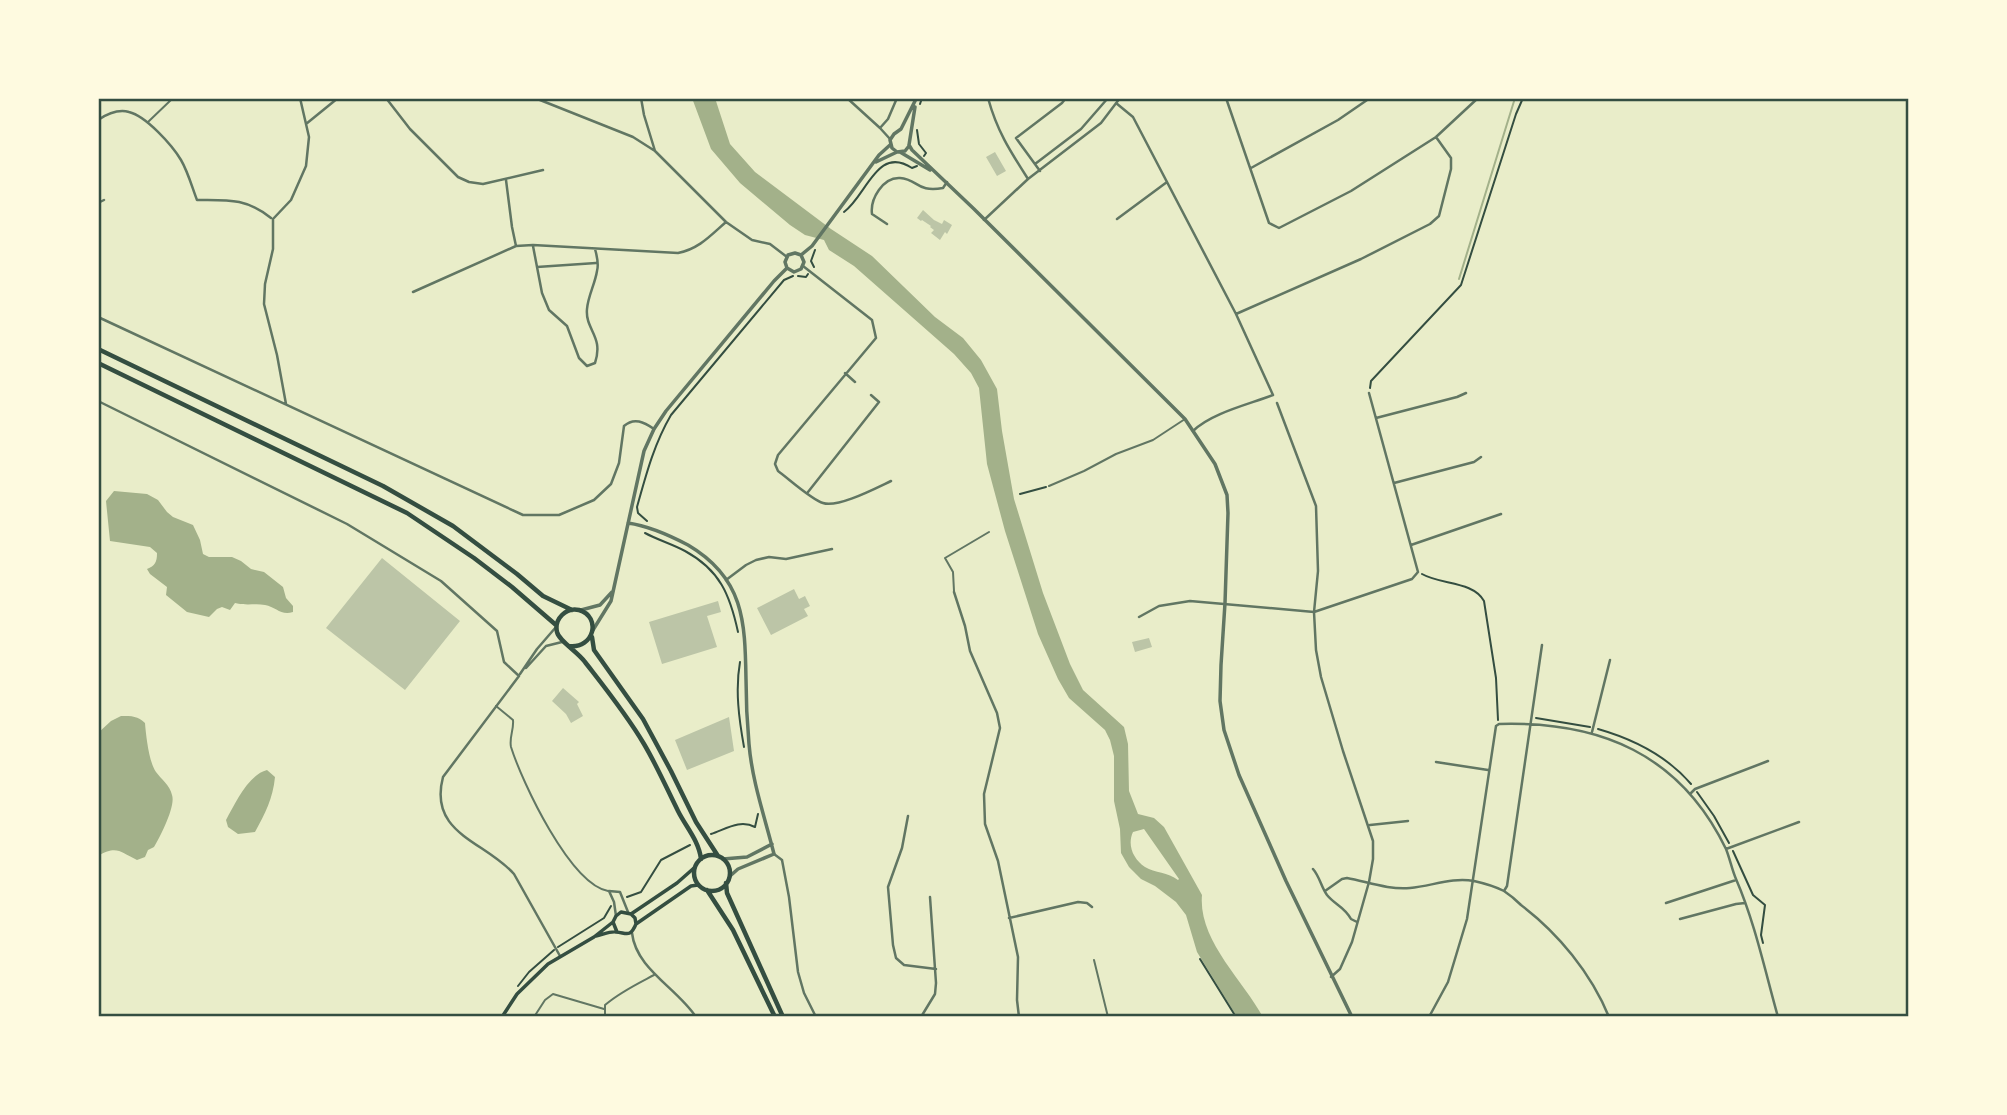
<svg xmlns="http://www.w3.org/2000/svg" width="2007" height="1115" viewBox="0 0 2007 1115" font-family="'PT Serif',serif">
<rect width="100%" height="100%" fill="#e9edc9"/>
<path fill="#a3b18a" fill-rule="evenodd" d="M692 98H715L730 144 755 172 831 229 872 256 935 317 963 338 981 360 997 389 1002 431 1014 499 1043 593 1070 664 1083 690 1124 727 1128 744 1129 791 1138 814 1154 818 1164 827 1202 895C1198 940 1243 980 1263 1017H1237L1197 952 1186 915 1176 902 1155 886 1141 879 1129 867 1121 853 1120 829 1114 801V756L1110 740 1105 730 1069 698 1058 679 1038 634 1005 531 987 464 979 388 971 373 954 354 854 266 829 250 824 240 805 235 790 225 740 183 711 149ZM1144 829 1179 879 1178 880C1168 872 1155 873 1145 867 1133 859 1127 845 1133 832Z
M114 491 147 494 158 500 167 512 173 517 193 525 200 540 203 554 209 557H232L241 561 251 569 264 572 283 587 286 598 293 606V612C281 616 276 607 265 605 255 603 248 606 235 603L230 610 222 607 217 609 209 617 187 612 166 595 167 587 150 574 147 569C155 566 157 562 157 553L150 547 110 541 106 501Z
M121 716C132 716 138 716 145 723 146 736 149 762 156 772 161 779 170 785 172 795 176 806 160 837 154 847L148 850 145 857 137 860C120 852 117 845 98 856V733L111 721Z
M267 770 275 777C273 798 265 814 255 832L238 834 228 827 226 820C235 804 248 775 267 770Z"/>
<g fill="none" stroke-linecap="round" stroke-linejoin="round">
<path stroke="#a3b18a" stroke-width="2" d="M1459 279 1515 98"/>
</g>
<path fill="#bcc5a7" d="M995 152 1006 171 997 176 986 157Z
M923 210 934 220 942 224 944 220 952 225 947 234 945 232 940 240 931 233 934 230 930 227 931 226 922 220 921 221 917 218Z
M382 558 460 621 405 690 326 628Z
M794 589 799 599 805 596 810 606 804 609 808 616 771 635 757 608Z
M718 601 721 612 707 616 717 647 662 664 649 622Z
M1149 638 1152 647 1135 652 1132 642Z
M563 688 579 702 577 704 583 716 571 723 566 714 552 701Z
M729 717 734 751 687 770 675 740Z"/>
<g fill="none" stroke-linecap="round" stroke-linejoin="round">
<path stroke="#344e41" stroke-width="2" d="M920 104 922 98
M917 130 919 144 926 153 924 156
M844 212C867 195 877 145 912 168L917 166
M814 267 811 261 815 250
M798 276 806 277 808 274
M1370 388 1371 381 1461 285 1516 114 1523 98
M1020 494 1046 487
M647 521 638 513 637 507C646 475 654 444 671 415L784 280 793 276
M645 533C658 540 672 544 685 551 720 570 730 595 738 632
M1422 574C1441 585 1473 581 1484 601L1496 678 1498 720
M740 662C735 690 739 719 744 747
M1536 718 1590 727
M1598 729C1633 739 1667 756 1691 784
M1697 792 1714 816 1729 843
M711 834C726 829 740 819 755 827L758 814
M1733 851 1753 895 1765 905 1761 935 1763 943
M627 897 641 892 661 860 690 845
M558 947 604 918 611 906
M1200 959 1236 1017
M518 986 529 972 554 950"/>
<path stroke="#617663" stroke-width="2" d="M148 122 173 98
M1049 486 1084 471 1116 454 1153 440 1185 419
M954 591 953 572 945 558 989 532
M496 706 513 720C514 730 509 737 511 747 522 782 570 884 608 891
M1094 960 1108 1017
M534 1017 545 1000 553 994 604 1009
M605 1017V1005C620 992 637 984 654 975"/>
<path stroke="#617663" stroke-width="2.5" d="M386 98 410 129 458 177 469 182 483 184 543 170
M535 98 633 137 655 151 726 222 752 240 770 244 787 257
M641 98 644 115 655 151
M847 98 880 128 890 139
M988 98C997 131 1010 151 1028 179
M1226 98 1269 223 1279 228 1351 191 1436 137 1478 98
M1116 103 1133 117 1236 314 1273 395C1250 404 1211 413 1193 431
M98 120C107 114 118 109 129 112 146 116 172 145 181 160 188 172 192 187 197 200 228 200 246 198 271 218
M306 124 338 98
M880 128 888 119 897 98
M1035 164 1081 129 1108 98
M1251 168 1338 120 1370 98
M1040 171 1016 138 1062 103 1066 98
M506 180 512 227 516 246
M98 203 104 200
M1117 219 1167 182
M984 220 1028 179 1101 123 1120 98
M887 224 872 214C870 199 883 177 900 178 918 179 917 193 943 188L947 182
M533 246 542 293 549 310 567 326 579 358 587 366 595 363C604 336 585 330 587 309 588 296 595 284 597 271 599 264 597 256 595 249
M803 266 872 320 876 338 778 455 775 464 778 471C789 479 812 500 823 503 838 508 876 488 891 481
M537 267 596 263
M413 292 516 246 533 245 678 253C699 249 711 235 726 222
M1236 314 1361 259 1430 224 1439 216 1451 169V158L1436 137
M98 317 523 515H559L594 500 611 484 619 463 624 426C634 417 644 422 654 429
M845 373 855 382
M98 401 347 524 441 581 497 631 504 662 519 676 443 777C428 834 485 841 514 874L560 956
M1277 403 1316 506 1318 571 1314 612 1316 650 1321 677 1343 751 1373 841V859L1369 882 1352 942 1340 969 1331 977
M286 404 277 355 264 304 265 284 273 249V219L291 200 306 166 309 137 300 98
M1376 418 1457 397 1466 393
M1394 483 1474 462 1481 457
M808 492 879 402 871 395
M1411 545 1501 514
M726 580 746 565 756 560 769 557 786 559 832 549
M954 592 965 626 970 651 997 713 1000 728 984 794 985 824 998 861 1018 957 1017 1000 1019 1017
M1139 617 1159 606 1190 601 1314 612 1412 579 1418 572 1369 393
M526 668 546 646 562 642
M520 674 537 649 556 627
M1592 732 1610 660
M1436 762 1488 770
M1690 794 1695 789 1768 761
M908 816 902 848 888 887 893 945 896 958 904 965 936 969
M1370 825 1408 821
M1726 849 1799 822
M774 854 782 860 789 897 798 972 804 993 816 1017
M1313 869C1320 877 1321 887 1327 895 1335 905 1344 906 1351 919L1357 922
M1325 891 1342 879 1347 878C1368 882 1389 890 1410 888 1432 886 1452 877 1474 881 1483 883 1496 887 1504 891 1510 895 1516 900 1521 905 1558 933 1591 973 1609 1017
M1504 891 1507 886 1542 645
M1666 903 1736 880
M616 916 614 902 609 891 620 892 628 912
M1009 918 1078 902 1087 903 1092 907
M1680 919 1736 904 1745 903
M632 933C636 969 677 988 696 1017
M921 1017 935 994 936 983 930 897
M1429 1017 1448 982 1467 919 1496 726 1499 724C1600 721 1680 754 1726 849 1730 859 1732 870 1736 879 1755 923 1765 971 1778 1017"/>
<path stroke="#617663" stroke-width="3.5" d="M909 145 912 150 974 209 1185 419 1215 464 1227 495 1228 513 1225 603 1221 665 1220 701 1224 730 1239 775 1286 881 1352 1017
M909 145 915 107
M897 152 892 148 890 140 894 134 901 129 916 99
M900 152 930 170
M876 162 897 152 905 151 909 146
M801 255 812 246 879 155 890 145
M787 268 794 272 801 269 804 262 801 255
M787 268 785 262 788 255 795 253 801 255
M628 523C649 526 669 535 688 545 744 578 745 621 746 679 746 701 747 722 749 744 752 781 765 818 774 854L738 869 730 876
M581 610 600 605 612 592
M593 630 611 601 644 451 654 429 666 411 774 281 787 268
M723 859 747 857 772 844"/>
<path stroke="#344e41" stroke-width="3.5" d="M631 914 677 883 694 868
M617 932 613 922 616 916 621 912 631 914 635 918 636 924
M596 936C602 935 610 931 616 932 627 933 630 938 636 924L691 886 698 885
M502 1017 517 994 548 964 594 937 613 922"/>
<path stroke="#344e41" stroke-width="4.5" d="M98 349 383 486 453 526 517 574 543 596 572 610
M98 363 407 513 474 558 512 587 556 625
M592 637 594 650 643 719 671 771 696 822 718 856
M569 646C594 649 602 617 579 610 566 607 554 619 557 632 559 641 578 652 585 662 606 689 627 715 644 744 657 766 667 789 678 811 686 827 699 841 701 859
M694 873a18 18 0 1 1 36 0a18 18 0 1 1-36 0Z
M726 883 727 893 783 1017
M707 890 733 930 775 1017"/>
</g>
<rect width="2007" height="1115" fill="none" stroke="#fefae0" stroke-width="200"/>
<rect x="100" y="100" width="1807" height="915" fill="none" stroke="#344e41" stroke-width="2.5"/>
</svg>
